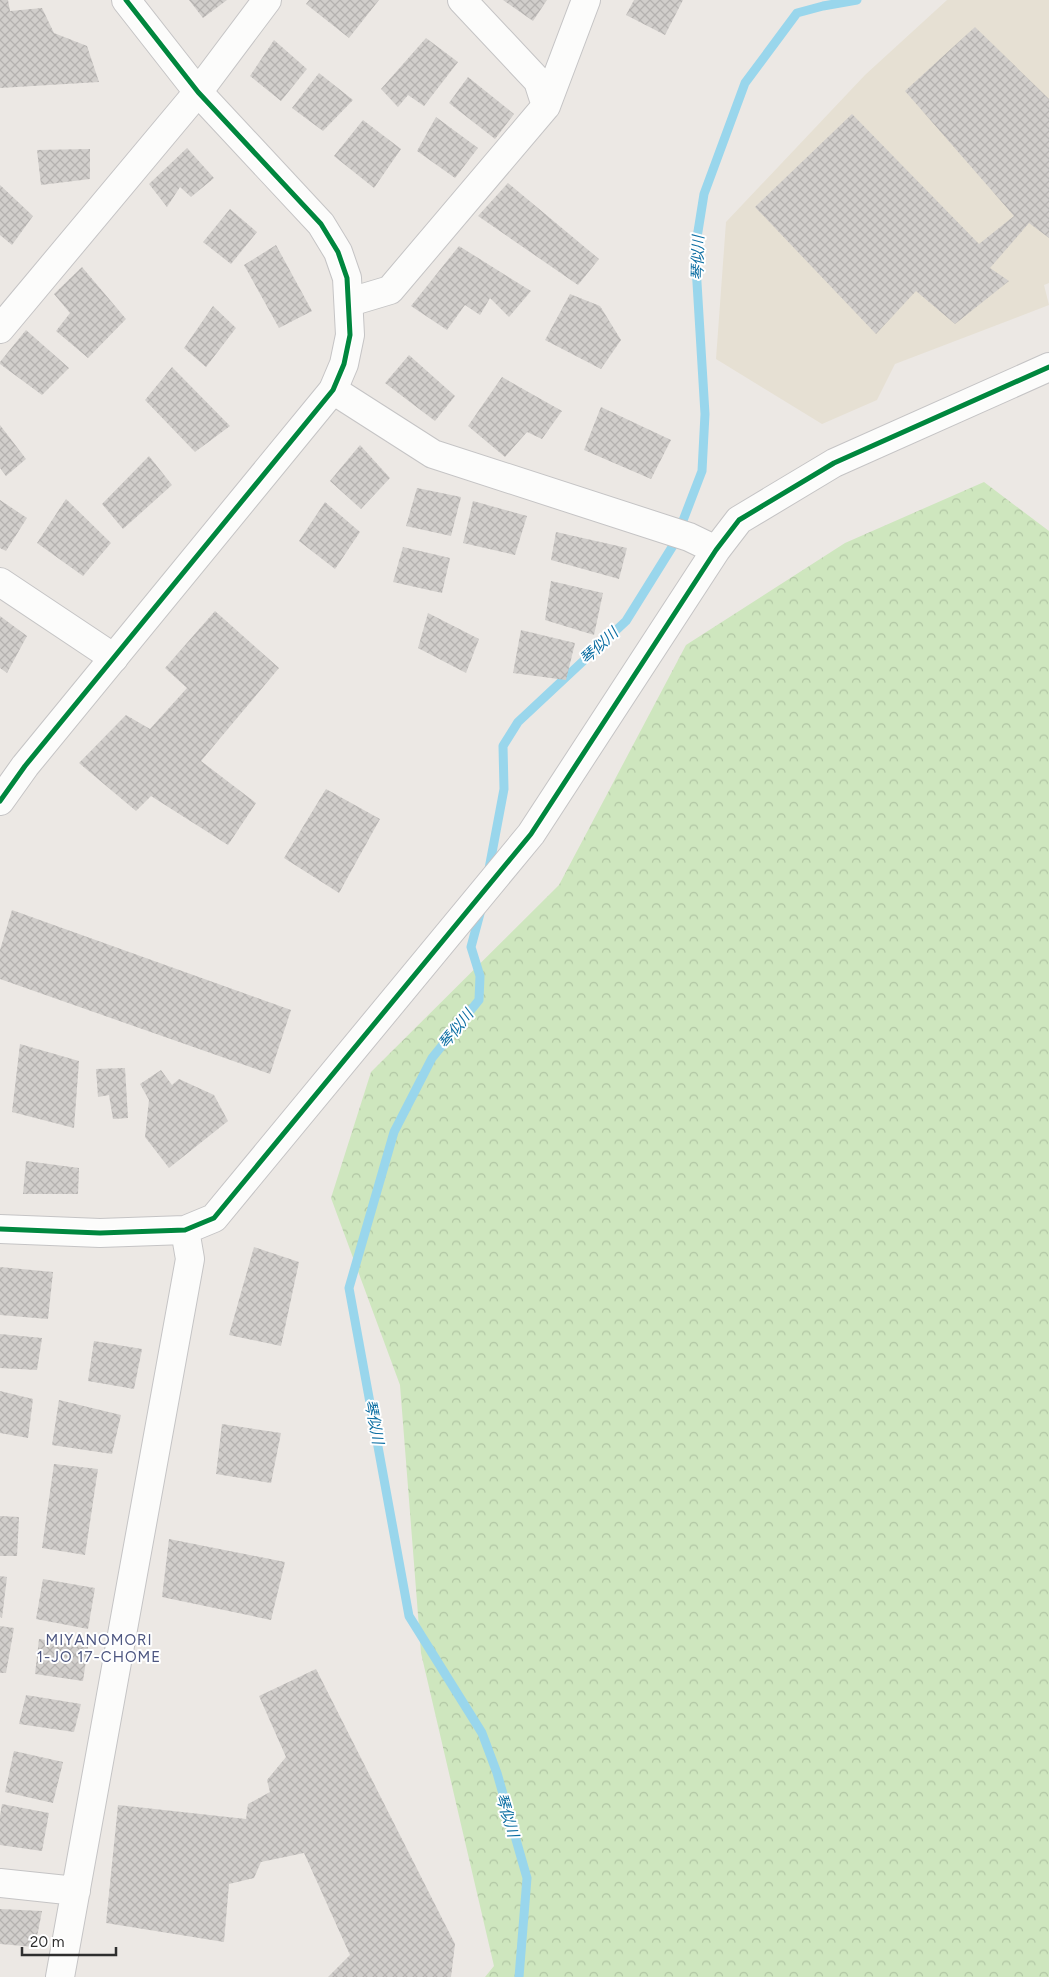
<svg xmlns="http://www.w3.org/2000/svg" width="1049" height="1977" viewBox="0 0 1049 1977" font-family="Figtree,'Noto Sans JP',sans-serif">
<defs>
<pattern id="forest-crowns" width="20" height="18" patternUnits="userSpaceOnUse" patternTransform="scale(1.25)"><rect width="20" height="18" fill="#cee6be"/><path d="M2 6a3 3 0 1 1 6 0M12 15a3 3 0 1 1 6 0" fill="none" stroke="#b1c6a4"/></pattern>
<pattern id="building-cross-hatch" width="8" height="8" patternUnits="userSpaceOnUse" patternTransform="scale(1.25)"><rect width="8" height="8" fill="#d1cecb"/><path d="M0 0l8 8M0 8l8-8" fill="none" stroke="#b4b1af"/></pattern>
</defs>
<rect width="100%" height="100%" fill="#ece8e4"/>
<path fill="#e6e0d3" d="M947 0H1049V283L1044 285 1049 305 895 364 877 400 822 424 716 359 726 222 865 75Z"/>
<path fill="url(#forest-crowns)" d="M984 482 1049 531V1977H485L494 1966 421 1653 400 1385 331 1198 371 1072 559 885 686 645 845 543Z"/>
<g fill="none" stroke-linecap="round" stroke-linejoin="round">
<path stroke="#99d6ec" stroke-width="9" d="M488 874 504 789 503 746 518 722 626 621 674 544 702 471 705 414 695 250 704 194 745 83 797 13 823 6 857 0
M482 906 471 947 480 976 479 1000 432 1058 394 1132 349 1288 409 1616 482 1733 497 1773 527 1878 519 1977"/>
</g>
<path fill="url(#building-cross-hatch)" d="M0 0H8L10 11 42 8 54 33 87 46 99 82 0 88Z
M189 0H227L203 18Z
M309 0H379L349 38 306 4Z
M503 0H547L533 21Z
M634 0H683L665 35 626 15Z
M975 27 1049 99V238L1029 223 990 268 1009 281 955 324 916 291 876 334 755 207 852 114 979 244 1014 216 905 91Z
M426 38 458 62 424 106 408 95 398 107 381 89Z
M274 40 307 69 281 101 250 76Z
M319 73 353 100 323 131 292 108Z
M468 77 514 114 495 139 449 103Z
M436 117 478 148 455 178 417 151Z
M363 120 401 149 374 188 334 156Z
M187 148 214 178 191 197 180 187 167 207 149 184Z
M90 149V179L41 185 37 150Z
M508 183 599 259 578 285 478 216Z
M0 185 33 216 12 245 0 235Z
M230 209 257 232 231 264 203 242Z
M276 245 312 311 279 328 244 265Z
M459 246 531 291 509 317 490 298 480 315 465 305 447 330 411 306Z
M82 267 126 319 88 358 56 331 70 313 54 294Z
M570 294 600 306 621 340 601 369 545 340Z
M213 306 236 328 206 367 184 348Z
M26 330 69 368 42 395 0 364V362Z
M409 355 455 396 435 421 385 383Z
M172 367 230 426 195 452 145 400Z
M502 377 562 411 542 439 527 432 505 457 468 426Z
M601 407 671 440 651 479 584 450Z
M0 425 26 459 6 476 0 468Z
M360 445 390 478 361 509 330 481Z
M149 456 172 485 123 529 102 504Z
M417 488 461 497 451 536 406 526Z
M66 499 111 543 83 576 37 543Z
M0 500 27 518 6 551 0 548Z
M473 501 527 516 515 555 463 543Z
M325 502 360 532 335 569 299 541Z
M556 532 627 548 619 579 551 560Z
M403 547 450 558 442 593 393 582Z
M551 581 603 593 594 635 545 620Z
M215 611 279 668 201 761 256 803 228 845 151 796 136 811 79 763 126 715 150 729 187 688 165 668Z
M428 613 479 639 466 673 418 648Z
M0 616 27 636 7 673 0 668Z
M521 630 575 643 566 680 513 673Z
M326 789 380 819 339 893 284 858Z
M12 910 291 1010 270 1074 0 979V950Z
M20 1044 79 1061 74 1128 12 1112Z
M125 1068 128 1118 113 1119 109 1095 98 1097 96 1069Z
M161 1070 172 1085 179 1079 214 1095 228 1121 169 1168 145 1137 149 1100 140 1084Z
M26 1161 79 1168 78 1194H23Z
M254 1247 299 1262 281 1346 229 1335Z
M0 1267 53 1272 48 1319 0 1315Z
M0 1334 42 1338 37 1370 0 1368Z
M94 1341 142 1349 134 1389 88 1381Z
M0 1391 33 1399 28 1438 0 1433Z
M59 1400 121 1415 112 1454 52 1445Z
M222 1424 281 1433 271 1483 216 1474Z
M54 1464 98 1469 85 1555 42 1548Z
M0 1516 19 1517 17 1556H0Z
M169 1539 285 1562 271 1620 162 1597Z
M0 1576 7 1577 2 1618 0 1617Z
M43 1579 95 1588 88 1629 36 1619Z
M0 1626 14 1628 6 1673H0Z
M39 1639 88 1647 83 1681 35 1674Z
M316 1669 455 1944 451 1977H328L350 1955 304 1853 261 1862 254 1878 229 1884 224 1942 106 1923 118 1805 246 1819 248 1804 270 1792 267 1780 286 1757 259 1696Z
M26 1695 81 1704 74 1732 19 1724Z
M14 1751 63 1762 53 1803 5 1792Z
M2 1804 49 1813 42 1851 0 1845V1816Z
M0 1909 42 1911 35 1947 0 1944Z"/>
<g fill="none" stroke-linecap="round" stroke-linejoin="round">
<defs>
<path id="minor" d="M546 106 586 0
M350 302 390 290 546 106 538 81 462 0
M0 329 198 92 267 0
M333 390 433 454 689 537 716 550
M0 582 114 658
M0 1229 100 1233 185 1230 214 1218 531 834 716 550 739 520 834 463 1049 367
M0 1883 76 1891
M60 1977 190 1259 185 1230"/>
<path id="tertiary" d="M0 801 25 766 333 390 344 364 350 335 347 278 338 252 321 224 198 92 126 0"/>
</defs>
<use href="#minor" stroke="#c5c4c5" stroke-width="30"/>
<use href="#tertiary" stroke="#c5c4c5" stroke-width="30"/>
<use href="#minor" stroke="#fcfcfb" stroke-width="28"/>
<use href="#tertiary" stroke="#fcfcfb" stroke-width="28"/>
<defs>
<path id="cycleway" d="M0 801 25 766 333 390 344 364 350 335 347 278 338 252 321 224 198 92 126 0
M0 1229 100 1233 185 1230 214 1218 531 834 716 550 739 520 834 463 1049 367"/>
</defs>
<use href="#cycleway" stroke="#fff" stroke-width="8"/>
<use href="#cycleway" stroke="#00873e" stroke-width="5"/>
</g>
<g text-anchor="middle" stroke-width="4" stroke-linejoin="round" paint-order="stroke">
<g font-size="15" font-style="italic" fill="#0d6fa3" stroke="#fff">
<text transform="translate(698 258) rotate(-89)" y="5">琴似川</text>
<text transform="translate(599 646) rotate(-43)" y="5">琴似川</text>
<text transform="translate(456 1029) rotate(-51)" y="5">琴似川</text>
<text transform="translate(374 1422) rotate(79)" y="5">琴似川</text>
<text transform="translate(507 1815) rotate(73)" y="5">琴似川</text>
</g>
<g font-size="15" letter-spacing="1" fill="#4d5680" stroke="#fff">
<text x="99" y="1645">MIYANOMORI<tspan x="99" dy="17">1-JO 17-CHOME</tspan></text>
</g>
</g>
<path d="M22 1947v8h94v-8" fill="none" stroke="#2e2e2e" stroke-width="2.5"/>
<text x="30" y="1947" font-size="15" fill="#2e2e2e" stroke="#ffffff" stroke-width="4" paint-order="stroke">20 m</text>
</svg>
